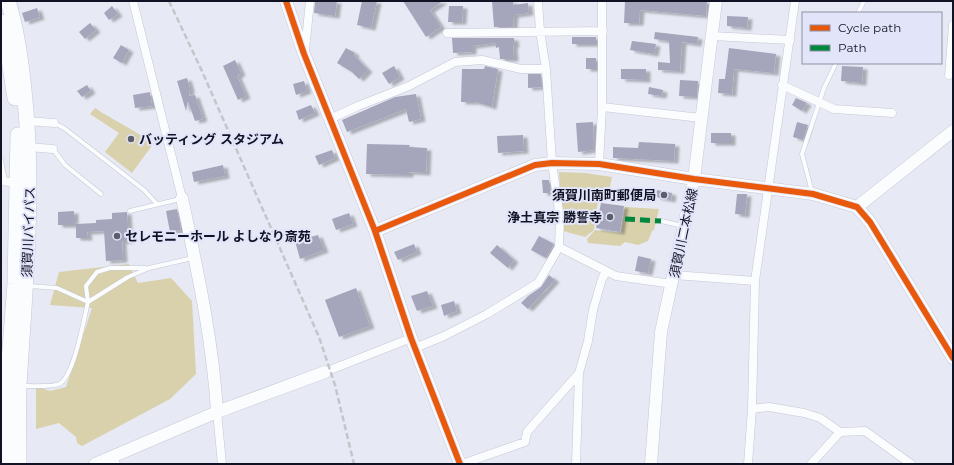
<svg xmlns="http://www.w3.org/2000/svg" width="954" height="465" viewBox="0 0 954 465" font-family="Montserrat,'Noto Sans JP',sans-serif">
<defs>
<filter id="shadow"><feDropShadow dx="4.5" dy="2.5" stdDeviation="1" flood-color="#0004"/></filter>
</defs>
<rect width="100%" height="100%" fill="#e7e9f4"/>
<path fill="#d8d1ab" d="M95 108C114 121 134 129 153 144L132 173 105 152 119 133 90 114Z
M559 172 585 173 612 177 607 201H598L594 230 585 237 563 231Z
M625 207 659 209 654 230 652 231 648 241 638 245 625 242 620 246 588 243 587 239 595 230 621 233Z
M129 264 138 283 171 278 192 301 196 374 170 399 82 446 77 443 76 437 59 423 36 429V386L50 391 66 387 92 308 50 305 59 272Z"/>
<path fill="#a5a6bb" filter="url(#shadow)" d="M315 1H337L335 16 314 13Z
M362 1H377L371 28 357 25Z
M403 1H443L430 10 441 27 426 37Z
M492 1H513V5L528 3 529 13 514 15 513 27H494Z
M625 1H707L706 16 640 10 639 23H624Z
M112 6 118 14 109 20 104 13Z
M449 6H463L462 22H448Z
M37 8 40 17 25 22 22 13Z
M727 16 748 17 747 28 727 26Z
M90 23 96 30 85 39 79 32Z
M655 32 698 37 697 44 682 42 680 71 658 70V62L670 63 669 41 654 39Z
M572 37H596V44H572Z
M452 38H514L515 45H513L514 59H500L499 47 496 48 495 43 472 46V52L453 53Z
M632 41 656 44 654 54 630 50Z
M121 45 129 50 122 63 113 58Z
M346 48 355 53 354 55 368 70 359 79 352 72 337 63Z
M729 48 776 54 774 73 734 69 732 94 718 93 719 79H725Z
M586 58H596V69H586Z
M235 60 241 73 237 76 246 96 238 100 223 66Z
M394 66 400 77 389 84 382 73Z
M485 66 498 69 492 107 475 102H461L462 69H484Z
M842 66 863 67 862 83 841 81Z
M621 69H646V80L621 79Z
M528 74H541L542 87 528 88Z
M187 78 190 88 189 96 195 95 203 119 195 121 188 101 186 111 177 81Z
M680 80 698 81 697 97 679 96Z
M304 81 307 91 296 95 293 84Z
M87 85 91 91 82 97 77 91Z
M649 87 663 90 662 96 648 94Z
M150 92 152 106 135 108 133 95Z
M416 94 421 119 409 122 406 109 347 132 342 120 395 97Z
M796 98 807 103 802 111 792 105Z
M311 105 315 113 299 120 296 111Z
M593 122 594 150 578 152 576 123Z
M797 122 808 125 803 140 793 137Z
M711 133H731V143H711Z
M523 135 524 151 498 153 497 136Z
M639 142 675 144 674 161 613 158V147L638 148Z
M367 144 410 145 409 147 427 148 426 173 409 172V175L366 174Z
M332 150 335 158 319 165 315 156Z
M223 165 225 176 194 182 192 172Z
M542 180H549L551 193H543Z
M657 190 672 193 671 200 656 197Z
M737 194H747L745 215 735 214Z
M601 203 624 206 620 232 596 228Z
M177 209 181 230 170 232 166 211Z
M74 211V225H58V212Z
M127 212 129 241H122L123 260 106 261 104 231 87 232 88 238H76V224L96 223V220L112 219V213Z
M349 213 353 224 336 230 332 219Z
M318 235 324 250 300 259 295 241Z
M539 236 554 244 546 258 531 250Z
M414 244 417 252 398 260 394 252Z
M497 245 514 260 508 268 490 253Z
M638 256 651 259 648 273 635 271Z
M549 275 555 280 528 309 521 303 528 296 541 287Z
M356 288 370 326 339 337 325 300Z
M427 291 433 306 417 311 411 296Z
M454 301 457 311 444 316 441 305Z"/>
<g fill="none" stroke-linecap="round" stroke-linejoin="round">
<defs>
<path id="lane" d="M858 13 864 1
M54 123 64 128 144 190 157 204
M53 149 65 165 101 194
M1 160 5 181
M812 192 802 154 824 88 836 63
M130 211 180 199
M661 221 683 226
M29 286 57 288 88 302 86 286 97 272 110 268H146
M22 386C30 386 54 387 59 384 74 377 84 319 88 302L128 277 149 268 193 258"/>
<path id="street" d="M133 1 182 198
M447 33 603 31
M712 36 790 40
M305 50 310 1
M949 75 953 25
M782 85 834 109 892 113
M602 107 701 118
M330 119 358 106 409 86 455 62 482 60 521 69H546
M27 121 54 123
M28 147 53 149
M599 164 602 107V1
M1 181 19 183
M559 247 616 276 672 284
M674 275 755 281
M415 348 444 336 487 314 538 283 559 247 560 218 552 163 546 69 540 31 538 1
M325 372 411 338
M752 409 769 407 804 413 820 418 840 432 865 431 911 464
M217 412 222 464
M112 457 116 464
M462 464 525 442 527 432 579 373
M576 464 579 373 588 341 593 310 602 279 606 272
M748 464 752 409 755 281 795 1
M811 464 840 432"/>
<path id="secondary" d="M286 1 304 54 375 231 411 338 460 464
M182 198C197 269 213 341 217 412
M857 207 953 131
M375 231 535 165 552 163 599 164 694 179 813 194 857 207 870 222 953 358
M95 464 217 412 325 372
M651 464 661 332 694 179 716 1"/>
<path id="highway" d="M8 1C17 30 21 60 24 90 35 188 25 287 19 385 18 412 19 438 19 464
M1 22 7 47 15 98
M5 464 8 374 15 284 18 135"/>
</defs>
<use href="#lane" stroke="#c5c7d5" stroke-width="5"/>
<use href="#street" stroke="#c5c7d5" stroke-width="9"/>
<use href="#secondary" stroke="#c5c7d5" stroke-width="13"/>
<use href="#highway" stroke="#c5c7d5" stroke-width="16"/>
<use href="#lane" stroke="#fbfcfd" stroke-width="4"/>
<use href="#street" stroke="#fbfcfd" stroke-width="8"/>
<use href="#secondary" stroke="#fbfcfd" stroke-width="12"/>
<use href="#highway" stroke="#fbfcfd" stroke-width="15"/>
<path stroke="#c6c6ca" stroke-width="2.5" stroke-dasharray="6 3" stroke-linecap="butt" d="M169 1 201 69 319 337 335 385 354 464"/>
<path stroke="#00873e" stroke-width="5" stroke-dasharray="10 5" stroke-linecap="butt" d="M625 219 661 221"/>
<defs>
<path id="cycleway" d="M286 1 304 54 375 231 411 338 460 464
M375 231 535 165 552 163 599 164 694 179 813 194 857 207 870 222 953 358"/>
</defs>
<use href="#cycleway" stroke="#e2e5f9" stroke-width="8"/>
<use href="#cycleway" stroke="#e8590c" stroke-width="6"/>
</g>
<g fill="#5c5d6c" stroke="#e2e5f9" stroke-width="1.5">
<circle cx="131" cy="139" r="4"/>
<circle cx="664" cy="195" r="4"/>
<circle cx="610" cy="217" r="4"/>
<circle cx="117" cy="236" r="4"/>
</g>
<g text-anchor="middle" stroke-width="4" stroke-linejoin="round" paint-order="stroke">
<g font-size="13" font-weight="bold" fill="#111223" stroke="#e2e5f9" text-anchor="start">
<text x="139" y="144">バッティング スタジアム</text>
<text x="656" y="200" text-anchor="end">須賀川南町郵便局</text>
<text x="602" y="222" text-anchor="end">浄土真宗 勝誓寺</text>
<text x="125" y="241">セレモニーホール よしなり斎苑</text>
</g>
<g font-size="13" fill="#111223" stroke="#e2e5f9">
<text transform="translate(28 232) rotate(-88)" y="5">須賀川バイパス</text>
<text transform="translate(683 233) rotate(-78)" y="5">須賀川二本松線</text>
</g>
</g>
<rect width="954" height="465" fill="none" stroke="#111223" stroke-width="4"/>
<rect x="802" y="12" width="140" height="52" fill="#e2e5f9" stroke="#8e91a3"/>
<rect x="810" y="25" width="20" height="6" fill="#e8590c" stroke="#8e91a3"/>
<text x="838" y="32" font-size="12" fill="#111223">Cycle path</text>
<rect x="810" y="45" width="20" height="6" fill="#00873e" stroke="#8e91a3"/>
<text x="838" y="52" font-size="12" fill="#111223">Path</text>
</svg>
